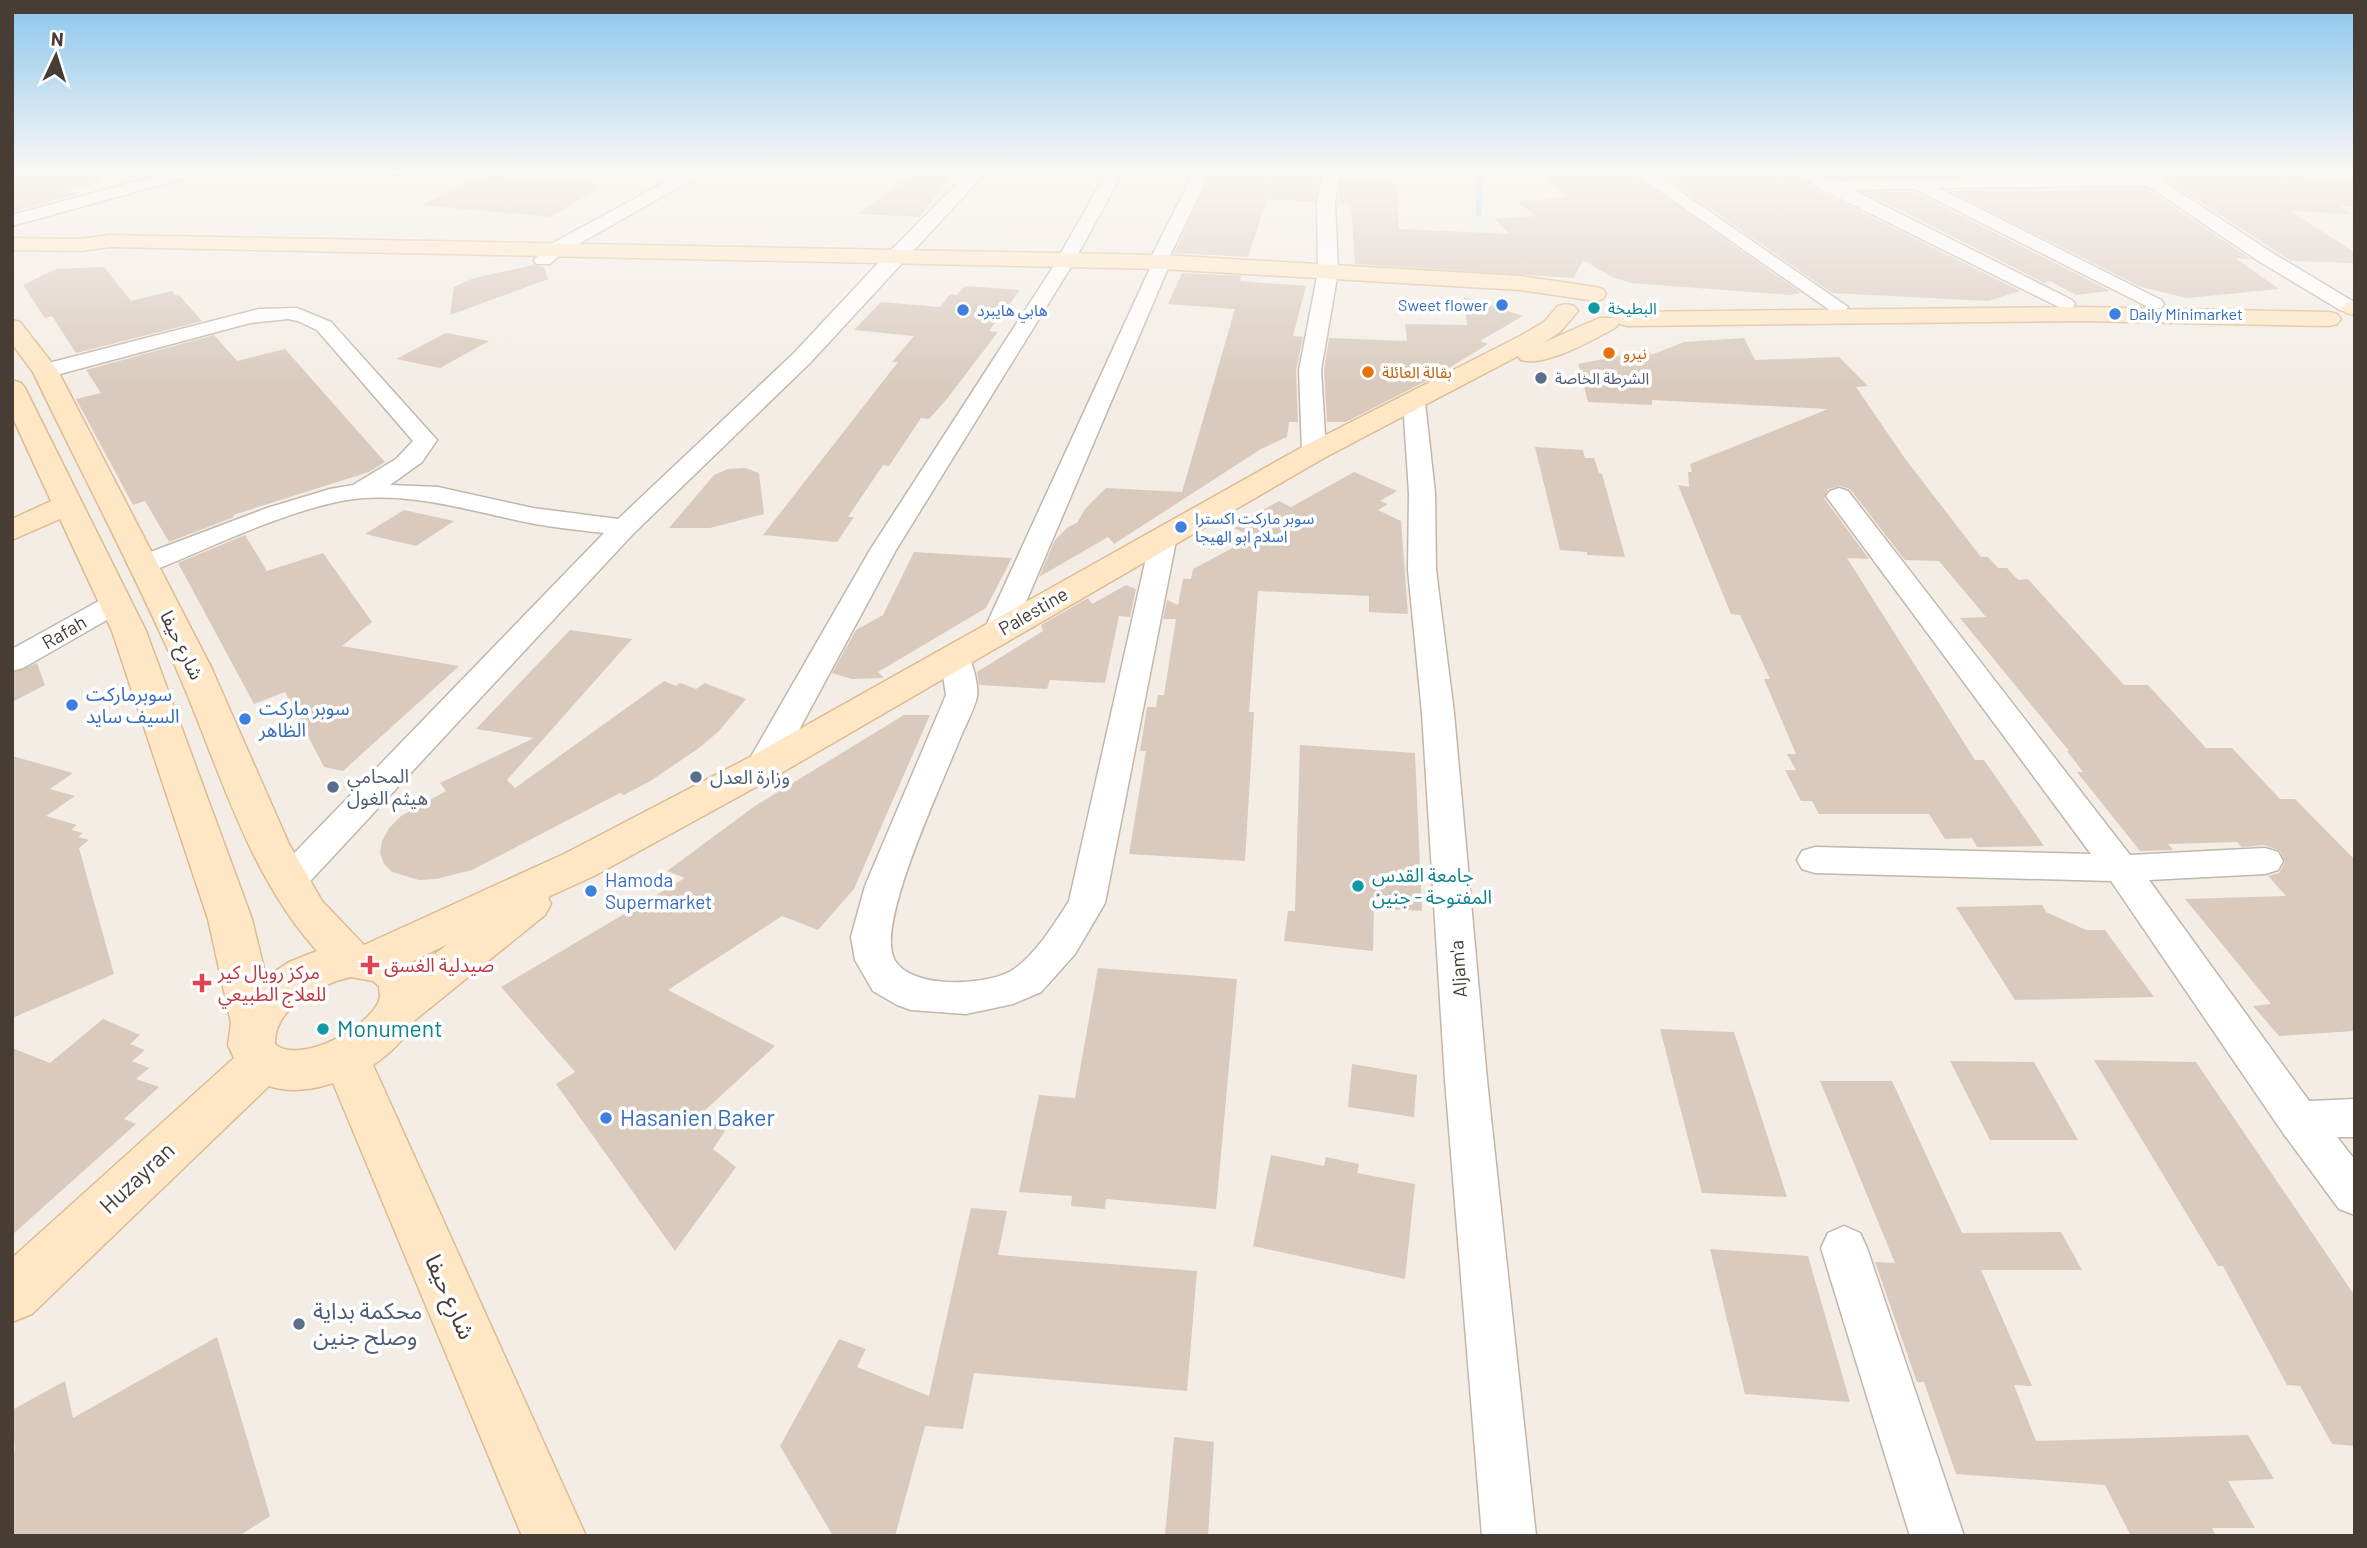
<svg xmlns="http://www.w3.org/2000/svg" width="2367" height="1548" viewBox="0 0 2367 1548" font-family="Barlow,'Noto Sans Arabic',sans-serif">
<rect width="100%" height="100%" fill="#f4ede6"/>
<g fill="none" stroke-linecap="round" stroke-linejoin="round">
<path stroke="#9ee0f5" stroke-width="6" d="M1479 170V214"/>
</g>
<path fill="#d9cabd" d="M29 170H96L98 183 64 190 77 194 12 212V172L17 174Z
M918 170H954L920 217 858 214Z
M1213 170H1321L1315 202 1267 199 1248 257 1174 253Z
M1536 170H1627L1801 293 1790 295 1632 283 1612 277 1583 260 1574 278 1355 264 1351 204 1338 203 1341 178 1396 182 1399 229 1510 234 1494 219 1536 216 1517 202 1567 197Z
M1654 170H1789L1822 192 2020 291 1988 301 1832 293Z
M1819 170H2124L2127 173 2042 172 1835 178Z
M2151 170H2297L2308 177 2355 179V206H2340L2352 214 2291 211 2355 253V263L2291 261Z
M485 175 586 182 604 185 550 217 421 205Z
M2147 189 2251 259 2235 258 2279 289 2187 298 2141 287 1950 191Z
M1864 192H1914L2110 291 2076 295 2050 281 2044 283Z
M533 265 544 267 548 279 450 315 454 287 474 278Z
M104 267 131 301 172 291 176 296 179 295 202 321 76 353 52 316 45 318 23 285 56 269Z
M1182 273 1241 276 1240 281 1306 286 1293 336 1303 337 1296 370 1298 422H1289L1287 437 1261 449 1114 544 1108 537 1039 577 1055 540 1068 527 1077 523 1085 509 1106 488 1182 492 1235 309 1168 304Z
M965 286 1020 290 989 331 998 332 946 400 929 419 921 418 889 466 883 465 848 517H854L837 542 763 535 898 362H892L914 336 854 330 881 302 940 307 950 294 957 295Z
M1464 297 1523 316 1480 341 1488 344 1436 376 1346 422H1327L1324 370 1329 338 1407 341 1405 324 1467 325Z
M446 333 489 341 440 368 396 359Z
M214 335 237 361 285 349 385 462 369 472 233 515 234 517 169 542 145 501 133 505 76 399 101 393 86 370Z
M1744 338 1755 360 1839 357 1868 386 1856 387 1906 460 1981 557H1988L1998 568H2007L2018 580 2028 579 2124 685H2148L2206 748H2232L2280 799H2295L2355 860V1031L2279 1036 2253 1006 2271 1004 2185 899 2286 896 2268 876 2279 873 2285 862 2280 851 2265 845 2242 847 2237 842 2168 844 2173 850 2140 851 2077 772H2083L2067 751H2069L1960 618 1986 617 1939 561 1905 560 1850 489 1840 486 1828 489 1824 498 1869 559 1847 558 1975 760H1984L2044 846 1977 847 1972 838 1945 839 1929 814H1819L1812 801H1801L1785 770H1796L1787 754H1796L1764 679H1770L1740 615 1731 614 1678 485 1689 487 1688 472H1692L1690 464 1828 409 1652 400V405L1588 402 1578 364 1649 350 1651 355 1684 342Z
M1535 447 1583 450 1585 458H1594L1599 473 1602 474 1625 557 1587 555V552L1560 550Z
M745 468 759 473 764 514 710 528H669L714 475 728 469Z
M1354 472 1397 491 1380 501 1388 504 1378 510 1401 521 1408 614 1369 612V596L1258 591 1249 712H1254L1245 861 1129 854 1146 751H1140L1147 707H1156L1158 695H1164L1176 619H1163L1167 600 1178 605 1183 579H1191L1193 569 1253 537 1232 527 1279 501 1291 507Z
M404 510 454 521 416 546 365 534Z
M245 535 267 571 323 553 372 622 342 646 459 666 343 771 324 767 285 692 254 704 178 563Z
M914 552 1012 558 986 608 878 672 884 678 852 679 832 673 856 630 883 615Z
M1126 585 1136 589 1130 617 1119 616 1105 683 1050 680 1047 689 979 685 977 672 1043 631 1041 625 1088 598 1092 604Z
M570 630 632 639 507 780 515 788 664 681 676 686 680 683 696 689 705 683 746 699 718 732 699 748 652 780 624 795 620 793 472 870 436 879 419 880 392 872 384 864 380 853 382 841 389 828 401 816 446 791 440 783 534 738 476 729Z
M37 663 45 685 12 702V673Z
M904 715H930L854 889 818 930 782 916 668 990 775 1046 701 1114 725 1131 713 1149 736 1167 675 1251 556 1084 575 1072 501 987 685 878 667 871 755 806Z
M1300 745 1415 753 1422 911 1374 908 1373 951 1284 941 1288 911H1295Z
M12 756 73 773 50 789 75 796 46 816 77 825 71 830 83 833 78 837 89 840 79 848 114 974 12 1018Z
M2042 905 2046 912 2086 930H2105L2154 997 2015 1000 1956 907Z
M1098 968 1237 979 1216 1209 1106 1199 1105 1209 1071 1206 1072 1196 1019 1192 1039 1095 1075 1098Z
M103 1019 140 1035 130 1044 145 1050 132 1061 149 1068 136 1079 159 1087 124 1119 136 1124 12 1235V1048L50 1063Z
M1660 1029 1734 1032 1787 1197 1702 1193Z
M2094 1060 2196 1062 2355 1296V1446L2332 1444 2300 1386 2287 1385 2223 1266H2218Z
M1950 1061 2034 1062 2078 1140H1990Z
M1352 1064 1417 1075 1414 1117 1348 1107Z
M1820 1081H1892L1962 1233 2061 1232 2082 1270H1981L2032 1386 2014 1385 2036 1441 2248 1435 2274 1479 2228 1481 2255 1528H2212L2216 1536H2131L2105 1485 1956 1474 1924 1382H1917L1875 1262 1895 1263Z
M1271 1155 1324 1166 1326 1157 1359 1164 1357 1173 1415 1184 1405 1279 1253 1246Z
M971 1208 1007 1211 998 1255 1197 1271 1187 1391 974 1373 963 1429 925 1426 895 1536H833L780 1446 839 1339 866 1349 857 1367 929 1396Z
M1710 1249 1808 1256 1850 1402 1745 1394Z
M217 1337 270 1516 239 1536H12V1452L15 1451 12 1410 65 1381 73 1418Z
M1174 1437 1214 1442 1208 1536H1165Z"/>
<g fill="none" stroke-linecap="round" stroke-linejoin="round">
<defs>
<path id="street" d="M178 170H205L203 173 12 226V215Z
M372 170H408C400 177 380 177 372 170Z
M688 170H709L561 254 550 264H536L534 260 547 246Z
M971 170H988L810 363 633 534 302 890 289 894 276 890 271 881 276 872 604 533C580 530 555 528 530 523 470 511 404 489 341 501 278 514 212 547 152 571L142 573 132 571 128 565 132 559 267 508 330 489 353 485 396 459 413 441 317 330 298 321 288 319 250 323 45 378 37 376 34 371 37 366 259 309 297 308 331 322 437 440 422 462 390 485 438 487 533 508 618 519 794 353 881 260Z
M1108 170H1124L1071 267 896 550 779 767 774 775 762 778 750 775 745 767 870 550 1053 267Z
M1195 170H1211L1166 264 1168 268 1014 630 1009 636 999 639 989 636 984 630 1151 266 1149 262Z
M1324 170H1340L1335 203 1338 272 1321 370 1326 452 1323 457 1314 459 1305 457 1302 452 1299 370 1318 272 1317 203Z
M1630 170H1649L1848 307 1845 311H1831Z
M1792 170H1813L1834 181 2042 175 2133 176 2127 170H2146L2271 252 2354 302 2355 309 2347 312 2340 310 2257 260 2148 186 1939 188 2161 300 2164 304 2161 308 2154 310 1915 189 1853 190 2072 300 2075 304 2072 308 2065 310 1823 190Z
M1414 395 1422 397 1425 402 1435 493 1436 570 1454 713 1487 1080 1536 1536H1482L1445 1080 1422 713 1408 570 1409 493 1403 402 1406 397Z
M1839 488 1848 491 2130 855 2265 848 2278 852 2283 861 2278 870 2265 874 2149 880 2309 1101 2355 1099V1137H2337L2355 1160V1215L2339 1209 2283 1133 2111 881 1815 873 1802 869 1797 860 1802 851 1815 847 2091 854 1826 496 1830 491Z
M1164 528 1173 530 1177 536 1105 903 1075 954 1041 992 1013 1004 966 1014 911 1010 897 1005 873 991 855 960 851 937 865 886 946 695 940 657 944 651 955 648 966 651C972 660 979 685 977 697 974 710 966 724 961 736 943 782 882 910 892 953 901 991 985 986 1011 971 1034 957 1055 923 1069 901L1151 536 1155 530Z
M116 594 126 597 130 603 126 609 23 668 12 671V649L106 597Z
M1844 1226 1860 1233 1867 1248 1964 1536H1910L1821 1248 1828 1233Z"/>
<path id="secondary" d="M110 235 1163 255 1520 276 1595 287 1603 289 1606 294 1603 299 1595 301 1520 290 1163 269 110 247 80 251 12 250V238L80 239Z
M2355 301V315L2346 313 2342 308 2346 303Z
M1566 304 1574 306 1578 311 1560 332 1543 343 1599 318H1615L1619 323 1615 328C1592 340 1547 367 1521 360L1518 356 1324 458 776 776 594 876 548 897 551 904 545 915 415 1020C405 1039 391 1053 373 1065L586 1536H522L333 1083C312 1090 290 1093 269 1086L32 1314 12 1322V1258L234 1058 228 1045 231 1023 208 919 112 631 60 519 12 540V519L51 501 12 416V380L21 383 25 388 146 631 252 919 266 977 289 962 317 951C246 872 218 763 176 668 132 568 80 470 33 372L12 344V320L20 322 58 371 211 667 289 844 322 901 364 945 564 854 748 758 1304 446 1520 336 1544 322 1558 306ZM448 944 418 967 411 962ZM351 977 373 981 379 986C379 990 380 994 380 997 374 1026 299 1066 275 1044 274 1007 320 984 351 977Z
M2083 307 2329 312 2337 314 2341 319 2337 324 2329 326 2083 321 1628 326 1620 324 1616 319 1620 314 1628 312Z"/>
</defs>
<use href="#street" stroke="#c3b6ab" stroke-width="3"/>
<use href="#secondary" stroke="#dbbc94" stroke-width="3"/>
<use href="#street" fill="#fff" fill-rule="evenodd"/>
<use href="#secondary" fill="#ffe7c5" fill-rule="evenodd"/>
</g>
<linearGradient id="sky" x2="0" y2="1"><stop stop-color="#8ac6ed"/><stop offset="0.44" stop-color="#faf7f4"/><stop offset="1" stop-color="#faf7f4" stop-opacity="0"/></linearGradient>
<rect width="2367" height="387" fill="url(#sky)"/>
<g fill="#3f7fe0" stroke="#fff" stroke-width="2.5">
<circle cx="1502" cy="305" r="7"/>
<circle cx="963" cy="310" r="7"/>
<circle cx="2115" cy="314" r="7"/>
<circle cx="1181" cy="527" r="7"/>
<circle cx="72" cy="705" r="7"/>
<circle cx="245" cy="719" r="7"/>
<circle cx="591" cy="891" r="7"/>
<circle cx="606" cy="1118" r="7"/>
</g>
<g fill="#0f9aa8" stroke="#fff" stroke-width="2.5">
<circle cx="1594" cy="308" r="7"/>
<circle cx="1358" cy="886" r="7"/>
<circle cx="323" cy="1029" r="7"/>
</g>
<g fill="#e8710a" stroke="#fff" stroke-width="2.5">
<circle cx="1609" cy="353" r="7"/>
<circle cx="1368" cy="372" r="7"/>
</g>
<g fill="#5c6f8a" stroke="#fff" stroke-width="2.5">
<circle cx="1541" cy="378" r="7"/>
<circle cx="696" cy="777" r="7"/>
<circle cx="333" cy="787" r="7"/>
<circle cx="299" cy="1324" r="7"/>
</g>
<g fill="#e0444e" stroke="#fff" stroke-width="2.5">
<path d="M366.5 954.5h7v7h7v7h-7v7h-7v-7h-7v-7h7z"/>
<path d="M198.5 972.5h7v7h7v7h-7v7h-7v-7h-7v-7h7z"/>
</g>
<g text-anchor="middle" stroke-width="7" stroke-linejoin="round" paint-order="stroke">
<g font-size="16" fill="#366cbe" stroke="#fff" text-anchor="start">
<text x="1488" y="311" text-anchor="end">Sweet flower</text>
<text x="977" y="316">هابي هايبرد</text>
<text x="2129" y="320">Daily Minimarket</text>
<text x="1195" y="524">سوبر ماركت اكسترا<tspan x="1195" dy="18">اسلام ابو الهيجا</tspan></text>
</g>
<g font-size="16" fill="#0d838f" stroke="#fff" text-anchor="start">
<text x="1608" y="314">البطيخة</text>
</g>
<g font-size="16" fill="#c56008" stroke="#fff" text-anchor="start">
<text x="1623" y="359">نيرو</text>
<text x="1382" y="378">بقالة العائلة</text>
</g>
<g font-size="16" fill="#4e5e75" stroke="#fff" text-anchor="start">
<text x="1555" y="384">الشرطة الخاصة</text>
</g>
<g font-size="19" fill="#473d35" stroke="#fff">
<text transform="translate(1033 611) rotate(-30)" y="7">Palestine</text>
<text transform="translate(64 632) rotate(-30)" y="7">Rafah</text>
<text transform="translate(182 645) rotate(64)" y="7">شارع حيفا</text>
<text transform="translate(1458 969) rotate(-94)" y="7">Aljam'a</text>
</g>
<g font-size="19" fill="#366cbe" stroke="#fff" text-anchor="start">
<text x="86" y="701">سوبرماركت<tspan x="86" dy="22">السيف سايد</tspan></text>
<text x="259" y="715">سوبر ماركت<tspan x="259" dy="22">الظاهر</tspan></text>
<text x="605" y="887">Hamoda<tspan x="605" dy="22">Supermarket</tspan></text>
</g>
<g font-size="19" fill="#4e5e75" stroke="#fff" text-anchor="start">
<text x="347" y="783">المحامي<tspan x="347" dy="22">هيثم الغول</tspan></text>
<text x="710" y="784">وزارة العدل</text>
</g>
<g font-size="19" fill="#0d838f" stroke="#fff" text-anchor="start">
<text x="1372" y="882">جامعة القدس<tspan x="1372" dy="22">المفتوحة - جنين</tspan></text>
</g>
<g font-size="19" fill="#be3a42" stroke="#fff" text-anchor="start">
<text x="384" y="972">صيدلية الغسق</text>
<text x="218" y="979">مركز رويال كير<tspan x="218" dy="22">للعلاج الطبيعي</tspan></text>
</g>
<g font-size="23" fill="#0d838f" stroke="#fff" text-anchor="start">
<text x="337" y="1037">Monument</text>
</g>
<g font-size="23" fill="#366cbe" stroke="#fff" text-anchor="start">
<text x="620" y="1126">Hasanien Baker</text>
</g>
<g font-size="23" fill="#473d35" stroke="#fff">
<text transform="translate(137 1178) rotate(-43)" y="8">Huzayran</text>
<text transform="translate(450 1297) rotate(66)" y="8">شارع حيفا</text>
</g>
<g font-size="23" fill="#4e5e75" stroke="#fff" text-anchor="start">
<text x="313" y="1319">محكمة بداية<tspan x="313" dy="26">وصلح جنين</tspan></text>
</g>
</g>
<rect width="2367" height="1548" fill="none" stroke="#473d35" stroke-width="28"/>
<g transform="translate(56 56) rotate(4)" stroke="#ffffff" stroke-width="5" paint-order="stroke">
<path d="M0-5L12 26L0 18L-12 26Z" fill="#473d35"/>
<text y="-10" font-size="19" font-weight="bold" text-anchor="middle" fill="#473d35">N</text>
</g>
</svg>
